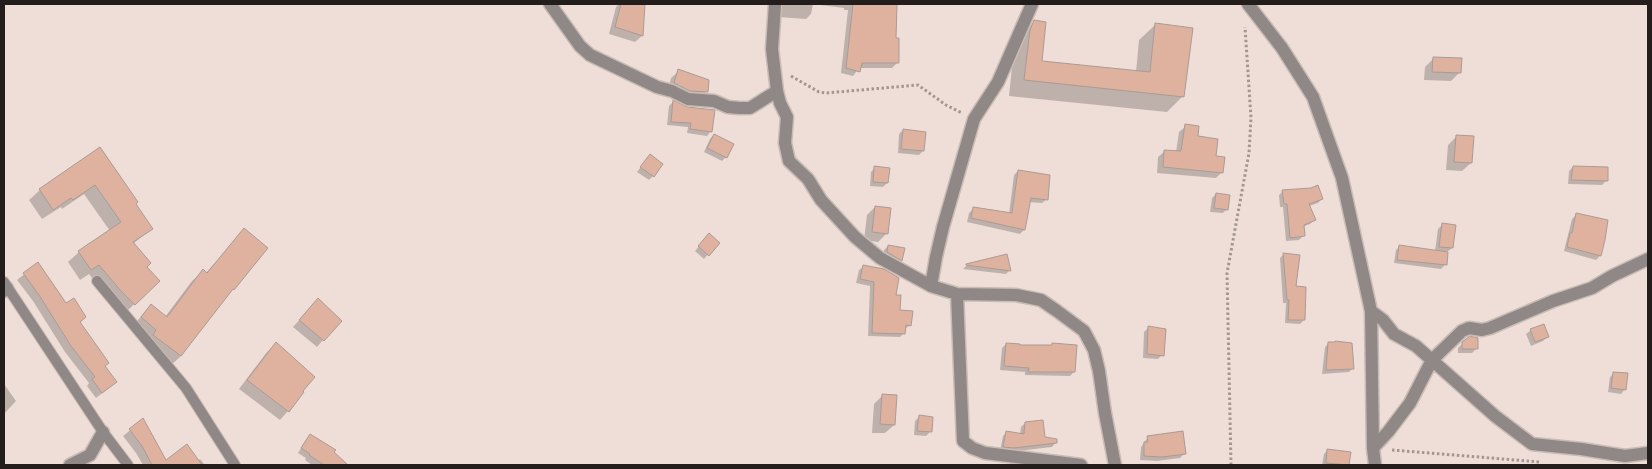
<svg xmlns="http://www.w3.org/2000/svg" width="1652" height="469" viewBox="0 0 1652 469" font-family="Barlow,sans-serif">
<rect width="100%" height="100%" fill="#eeded7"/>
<path fill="#0003" d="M619 4 643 5 642 36 635 42 609 34 616 7Z
M776 4H896L894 39 897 63 892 68H859L853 76 841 73 848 10H844V8L813 4 811 14 806 19 779 17Z
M1034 22 1040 62 1136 72 1139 40 1155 25 1183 96 1167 112 1009 96 1014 47 1018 38Z
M1433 59 1460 72 1451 81 1424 80 1425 67Z
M679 71 706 92 699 99 668 90 671 78Z
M673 102 711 131 707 136 687 133 688 127 667 125 669 106Z
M1186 126 1214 157 1222 172 1216 178 1157 173 1158 157 1165 151 1176 152 1179 132Z
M903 130 923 151 919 155 898 153 899 134Z
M714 135 726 157 722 161 704 152 710 139Z
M1457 136 1471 163 1462 171 1446 170 1448 145Z
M99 149 151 229 133 244 145 267 148 291 124 314 111 301 89 274 80 280 68 262 79 252 110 231 84 194 62 209 61 207 42 219 29 200 40 190Z
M650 155 653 176 649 180 637 172Z
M1573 167 1606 181 1602 185 1568 184 1569 171Z
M875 168 887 183 883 187 870 186 871 172Z
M1018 171 1047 199 1042 203 1029 202 1024 230 1020 234 967 222 969 213 973 209 1009 214 1014 175Z
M1283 191 1322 199 1318 203 1309 206 1314 220 1310 224 1302 227 1303 236 1299 240 1286 241 1283 207H1280L1279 195Z
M1216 194 1227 209 1223 213 1210 212 1212 198Z
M875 207 887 233 878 242 864 240 867 215Z
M1576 215 1600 256 1596 260 1564 251 1572 219Z
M1442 225 1452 248 1447 252 1445 265 1441 269 1394 263 1396 250 1400 246 1435 251 1438 229Z
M244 230 233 289 225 297 181 356 170 366 143 346 147 341 131 328 151 305 165 317 192 281 203 271 206 273Z
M705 239 718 243 704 259 695 251Z
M888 246 901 260 897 264 883 257 884 250Z
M1284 254 1304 320 1300 324 1285 323 1286 303H1283L1280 258Z
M37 264 66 305 85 317 80 323 104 367 109 388 96 398 87 386 89 383 65 352 33 301 17 280Z
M967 265 1010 270 1006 274 963 269Z
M864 266 894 296 899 311 910 325 905 329 904 333 900 337 868 336 870 286 856 283 859 270Z
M311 307 323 340 317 347 293 327Z
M1148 328 1162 355 1158 359 1143 358 1144 332Z
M1531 330 1547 337 1543 341 1531 346 1526 334Z
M1467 339 1476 349 1472 353H1458V348Z
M1329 343 1353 368 1349 372 1322 374 1325 347Z
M276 344 288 411 280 420 239 389 267 352Z
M1006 344 1074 372 1070 376 1025 375V372L1000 370 1002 348Z
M1614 373 1625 389 1621 394 1608 392 1610 377Z
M4 384 16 401 4 414Z
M882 396 894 425 885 433H872L874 404Z
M919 417 930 432 926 436 914 435 915 421Z
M143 420 166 462 198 461 200 459 205 465H143L136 453 123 436Z
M1025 423 1044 438 1056 442 1052 447 1010 452 1000 451 1003 436 1007 432 1020 434 1021 427Z
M1148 437 1184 454 1180 458 1157 461 1140 460 1141 447Z
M306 440 332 453 343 465H312L305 460 306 458 298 453Z
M1328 450 1349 453 1348 465H1322L1324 454Z"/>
<path fill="#dfb2a0" stroke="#aa9b95" d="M621 4H645L643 36 615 27Z
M853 4H897L896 38H899V63H862L860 72 846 68Z
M1034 20 1046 22 1042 61 1150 72 1155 23 1193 28 1184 97 1024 80 1030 30Z
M1433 57 1462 58 1461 73 1432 72Z
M678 69 709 80 708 92 690 91 674 83Z
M673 100 687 107 715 110 712 132 690 129 691 123 671 122Z
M1185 124 1199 126 1198 136 1218 139 1216 156 1225 157 1223 173 1163 167 1164 150 1181 151Z
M903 129 926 132 924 151 901 149Z
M714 134 734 144 727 158 707 148Z
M1456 135 1474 136 1472 163 1454 162Z
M100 147 138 202 136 204 153 229 133 242 151 263 147 267 160 281 135 305 121 291 99 265 91 270 78 251 121 222 95 185 73 200 71 198 53 210 39 189Z
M650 154 663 164 654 177 640 167Z
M874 166 890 168 888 183 873 182Z
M1573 166 1608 167V181L1571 180Z
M1018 170 1050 175 1048 200 1031 198 1025 230 971 218 973 207 1012 213Z
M1318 185 1323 199 1309 204 1316 220 1304 225 1305 236 1290 238 1287 204H1284L1282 190 1311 188Z
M1216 193 1230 195 1228 210 1214 208Z
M875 206 891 208 888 234 872 232Z
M1576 213 1608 220 1605 240 1601 256 1567 247 1570 233H1572Z
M1442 223 1456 225 1453 248 1439 247Z
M244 228 268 248 234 290 233 289 181 356 153 335 156 330 141 317 151 304 167 317 203 269 207 273Z
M709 233 720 243 709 256 698 246Z
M888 245 905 248 902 261 887 252Z
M1399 245 1448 252 1447 265 1397 260Z
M1283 253 1300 255 1296 286 1306 287 1305 320H1288L1289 300H1287Z
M1007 254 1011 271 966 265V264Z
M38 262 66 303 74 298 86 317 80 322 109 363 105 366 117 382 102 393 92 379 95 377 71 346 39 295 23 273Z
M863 265 884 269 899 278 896 295H901L900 310 913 311 911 326 906 325 905 334 872 333 874 282 860 279Z
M318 298 342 321 324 341 299 320Z
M1544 324 1549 337 1535 342 1530 329Z
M1148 326 1166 329 1164 356 1147 354Z
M1470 336 1478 338V349H1462V342Z
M1335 341 1352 343 1354 369 1326 370 1328 342H1335Z
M276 342 315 377 303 391 304 392 289 412 247 380Z
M1006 343 1020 344V345H1052V343L1077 345 1075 372H1028L1029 368 1004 366Z
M1613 372 1628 373 1626 390 1611 388Z
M882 394 897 395 895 425 880 424Z
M919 415 933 417 932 432 917 431Z
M143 418 166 460 187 444 202 465H152L142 446 129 429Z
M1043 420 1045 437 1057 439V443L1014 448 1003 447 1006 431 1024 434 1025 422Z
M1183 431 1186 454 1162 457 1144 456V442H1148L1147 436Z
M310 434 336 450 334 452 348 465H324L309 455 310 454 301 448Z
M1327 449 1351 452 1349 465 1326 463Z"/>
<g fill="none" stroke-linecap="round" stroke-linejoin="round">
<defs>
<path id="lane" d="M97 281 186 388 235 465
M4 282 103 432 128 465"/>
<path id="street" d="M550 4 580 46 590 55 657 87 672 91 688 99 714 101 728 107 739 108H750L777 91
M775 4 772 49 777 91 780 103 787 117 785 143 789 161 808 179 821 200 855 237 880 258 931 286 957 294 1016 295 1041 300 1057 311 1084 331 1094 350 1099 371 1105 413 1115 465
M1248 4 1282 48 1313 97 1342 178 1371 311 1383 320 1394 334 1416 346 1495 416 1532 444 1581 449 1625 456 1648 453
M931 286 936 257 943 227 974 119 998 82 1032 4
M4 291 7 288
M957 294 963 441 972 448 985 453 1081 465
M1371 311 1373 448 1375 465
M1373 448 1388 432 1410 403 1432 360 1462 331 1469 328 1482 330 1490 328 1553 301 1592 288 1612 276 1648 259
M70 465 90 455 103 432"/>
</defs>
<use href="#lane" stroke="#c9bbb5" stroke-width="12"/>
<use href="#street" stroke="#c9bbb5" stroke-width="15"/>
<path stroke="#a39691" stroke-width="3" stroke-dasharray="2.5 2.5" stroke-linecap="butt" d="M791 76 819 92 826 93 918 85 946 105 962 113
M1392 450 1540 462
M1231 465 1227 273 1249 153 1251 118 1245 27"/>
<use href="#lane" stroke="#8f8886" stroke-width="10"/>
<use href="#street" stroke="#8f8886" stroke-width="12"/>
</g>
<rect width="1652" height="469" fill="none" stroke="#231d1b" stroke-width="10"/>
</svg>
